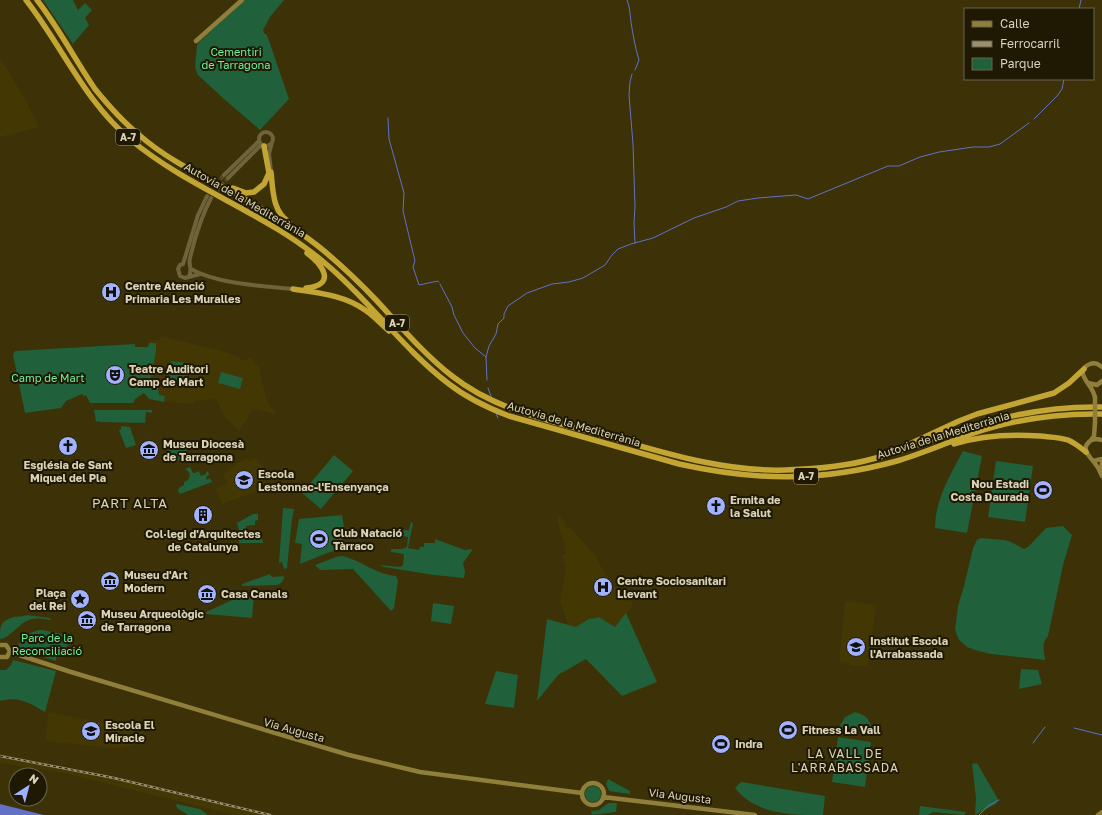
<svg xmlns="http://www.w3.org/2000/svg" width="1102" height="815" viewBox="0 0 1102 815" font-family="'Golos Text',sans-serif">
<rect width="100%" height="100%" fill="#3c3107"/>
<path fill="#433704" d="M0 58 27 102 39 127 0 137Z
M161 336 229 353 247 361 248 357 251 358 259 367 266 399 277 415 253 409 239 431 225 417 216 399 195 401 194 404 164 402 165 397 159 396 158 388 149 387 156 353V343H149L150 341 159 340Z
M254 457 270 474 262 481 267 488 222 504 216 489V488L224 485 227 482 222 475 236 464 247 458 249 461Z
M559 515 566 523 567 528 570 527 595 555 599 563 619 593 620 594 626 602 630 600 634 605 615 627 599 617 591 619 589 618 576 628 568 626 560 600 566 568 562 555 566 553 565 547 557 521Z
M845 601 876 605 868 665H866V667L850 665V663L839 661Z
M48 712 126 727V729L146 733 144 739 138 744 117 749 46 741Z
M0 754 112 776 279 815H234L68 774 0 763Z"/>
<path fill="#20603a" d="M43 0H73L78 10 85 3 92 10 85 18 89 25 73 44Z
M245 0H284L270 17 263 30 264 33 267 35 289 99 260 130 224 99 198 75 195 67 197 45 199 42Z
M149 343H156V352L149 387 158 388 159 395 165 396 164 402 149 399 144 393 135 399 133 403H90L86 395 84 396 82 394 66 401 61 408 25 413 13 355 15 351 135 344V347H148Z
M171 361 187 363 185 386 169 384Z
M221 372 243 378 240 389 218 383Z
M94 410H152V413L146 412 145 423 100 422 99 421 96 422Z
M121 426 130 427 136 445 126 448 119 430 121 429Z
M183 441 189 457 173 462 167 446Z
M963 451 982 456 967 533 935 528C935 500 950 475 963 451Z
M334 455 353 471 321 509 302 493Z
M996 461 1033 466 1025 522 988 517Z
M190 467 193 473H195L199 471 201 476 206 474V472L208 471 209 475 206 477 207 480 210 478 212 482 180 494 178 491 179 488 184 485V482C188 480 191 478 189 472L185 469Z
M283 508 294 509 292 519 287 568 284 569 282 562 279 563Z
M253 514H258V520L255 521V525L246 526V530L239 531 237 523Z
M342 515 345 533 343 536V550L330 552 300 564 302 544 295 543 299 519Z
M411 522 413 523 408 548 419 550 420 547H424V543H435V539L465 550 473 549 463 563 465 572 464 578 434 575 384 567 379 565 401 567 403 565 404 554 391 552V549H402L407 547 408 537 394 534 395 531 409 530Z
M1063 526 1072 535 1063 565 1048 636C1041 644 1044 650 1045 660L991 654 975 650 967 647 959 640 955 630 958 606 964 586 973 548 977 540 981 538 1004 540 1011 542 1024 549 1029 546 1046 528Z
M261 533 263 543H239V537H243V535Z
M342 556C361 560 374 574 396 576L398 581 394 608 391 611 353 569 320 570 315 565 336 557Z
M270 574 272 577 284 576C284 581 281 584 277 585L242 586V584Z
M243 595H254L252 618 206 614V612Z
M433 603 454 606 451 624 431 621Z
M626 613 657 682 622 696 586 659 558 675 537 701 547 619 576 627 590 618 591 619 599 617 615 627Z
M27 615 50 618 51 620C44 619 38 618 32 619 19 622 11 638 0 639 0 626 0 621 14 617 18 616 22 617 27 615Z
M39 630H43L74 637 58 658 56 657V661L18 649C18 639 29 632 39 630Z
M13 660 56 671 45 712C29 703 19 696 0 701V670H6L11 665Z
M1021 669 1038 670 1042 684 1019 689Z
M496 671 518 675 514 708 485 704Z
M855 712C867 715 871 721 873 732L839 727 845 717Z
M838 737 871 742 865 787 832 782Z
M977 763 998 799 996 804 975 815 976 798 972 764Z
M608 779 630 791V794L609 791 606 784Z
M741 782 825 796 823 815C792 815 756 815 735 788Z
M585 794a8 8 0 1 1 16 0a8 8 0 1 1-16 0Z
M608 803H617L616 812 592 815 591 811 599 810Z
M176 804 200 809 208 815H188L177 808Z
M920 806 966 812 964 815 933 812 928 815H919Z"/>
<path fill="#6271c6" d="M0 804 44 815H0Z"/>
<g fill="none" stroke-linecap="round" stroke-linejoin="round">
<path stroke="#6271c6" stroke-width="1" d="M627 0C630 7 630 14 631 22 633 35 635 47 639 60L635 70
M1079 9 1081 0
M632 74 630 82 629 95 633 144 635 207 634 223 635 243
M388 118 389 139 404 193 403 211 415 261 413 267 419 285 438 281 439 282
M1034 119 1057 96 1062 89 1064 79
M440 284 452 307 454 315 463 333 475 348 486 357
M487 380 486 357 489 346 496 334 498 324 504 318V314L508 306 527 293 552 284 569 282 583 278 605 265 612 255 618 249 631 244 653 238 694 218 726 207 738 201 758 198 796 195 808 199 888 166H899L920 157 939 152 973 147H989L1000 144 1029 123
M488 388 491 396
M496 413 498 418
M1074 728 1102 735
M1033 743 1045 727
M979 815 988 806 999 800"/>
<path stroke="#544922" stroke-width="4" stroke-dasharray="4 2" stroke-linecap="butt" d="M209 193 224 175
M214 195 228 178"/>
<path stroke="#6e633b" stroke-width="4" d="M259 139a7 7 0 1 1 14 0a7 7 0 1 1-14 0Z
M271 171 269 154 272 142
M224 175 259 141
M228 178 261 145
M183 264 198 215 207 196
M183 264 180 265 178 269 180 276 185 278 200 274
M191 269C217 284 263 286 293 289
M189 276C193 270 188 265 190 258 195 237 201 217 211 198"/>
<path stroke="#907e3b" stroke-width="4.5" d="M196 41 242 0
M1088 383 1097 385 1102 381
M1095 397C1094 394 1093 391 1091 388 1087 381 1075 370 1090 364 1095 362 1098 364 1102 367
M1091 440 1094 436 1095 423
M1102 440C1098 439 1094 438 1090 441 1079 450 1092 458 1096 465 1099 468 1100 472 1102 476
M1093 461 1102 459
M1101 472 1102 463
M0 645H6L10 651 7 657H0
M10 652 71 672 349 755 420 772 582 793
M582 794a11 11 0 1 1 22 0a11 11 0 1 1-22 0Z
M603 797 755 815
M1098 815 1102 812"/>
<path stroke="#c2a533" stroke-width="5.5" d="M26 0C62 46 85 102 131 140 191 190 267 213 326 264 370 301 403 349 449 384 467 398 488 408 509 416L679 464C755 481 821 482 897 461 921 454 944 444 968 435 1011 420 1057 413 1102 414
M37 0C59 28 75 60 95 89 108 105 122 121 138 134 165 158 196 173 228 190 259 207 290 224 318 246 339 263 359 282 377 301 401 327 424 354 452 376 495 410 551 421 602 435 662 452 723 472 786 470 814 469 844 467 872 459 905 451 935 437 967 428 1011 414 1056 406 1102 407
M271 172C273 189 272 211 289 222
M233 188 246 193 254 192 264 184 269 173 264 146
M306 288C337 285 323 265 307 253
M293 289C318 293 344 295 365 310 374 316 381 324 389 331
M954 444C982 435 1011 434 1040 436 1049 437 1059 437 1068 440 1075 443 1081 448 1086 452
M901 448 959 421 977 414 1054 393 1069 383 1084 369"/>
<defs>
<path id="rail" d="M0 756 114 778 270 815"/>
</defs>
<use href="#rail" stroke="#98906f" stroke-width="2.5"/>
<use href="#rail" stroke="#1f1904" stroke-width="1" stroke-dasharray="3" stroke-linecap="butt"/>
<path stroke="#907e3b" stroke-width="4.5" d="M1095 397V423"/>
</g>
<defs>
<symbol id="hospital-disc" viewBox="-11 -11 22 22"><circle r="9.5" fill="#a2b2fd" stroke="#1f1904"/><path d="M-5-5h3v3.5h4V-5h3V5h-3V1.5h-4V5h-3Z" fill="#111"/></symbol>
<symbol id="theatre-disc" viewBox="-11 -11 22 22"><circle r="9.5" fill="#a2b2fd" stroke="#1f1904"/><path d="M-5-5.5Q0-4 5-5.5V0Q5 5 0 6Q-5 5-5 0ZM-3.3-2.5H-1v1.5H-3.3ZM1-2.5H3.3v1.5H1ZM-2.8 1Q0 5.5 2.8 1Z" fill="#111"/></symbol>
<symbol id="church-disc" viewBox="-11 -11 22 22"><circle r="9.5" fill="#a2b2fd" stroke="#1f1904"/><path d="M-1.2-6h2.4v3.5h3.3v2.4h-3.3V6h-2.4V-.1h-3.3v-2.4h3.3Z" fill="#111"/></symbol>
<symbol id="museum-disc" viewBox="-11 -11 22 22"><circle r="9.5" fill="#a2b2fd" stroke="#1f1904"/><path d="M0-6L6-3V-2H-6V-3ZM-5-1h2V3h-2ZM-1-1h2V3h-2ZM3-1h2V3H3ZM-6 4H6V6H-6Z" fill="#111"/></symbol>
<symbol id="school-disc" viewBox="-11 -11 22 22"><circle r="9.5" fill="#a2b2fd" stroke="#1f1904"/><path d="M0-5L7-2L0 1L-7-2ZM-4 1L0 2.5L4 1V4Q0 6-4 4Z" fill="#111"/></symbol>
<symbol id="stadium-disc" viewBox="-11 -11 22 22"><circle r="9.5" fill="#a2b2fd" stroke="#1f1904"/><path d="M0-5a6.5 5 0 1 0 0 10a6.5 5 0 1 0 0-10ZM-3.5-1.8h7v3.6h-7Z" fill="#111"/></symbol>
<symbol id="building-disc" viewBox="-11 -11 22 22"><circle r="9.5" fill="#a2b2fd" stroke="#1f1904"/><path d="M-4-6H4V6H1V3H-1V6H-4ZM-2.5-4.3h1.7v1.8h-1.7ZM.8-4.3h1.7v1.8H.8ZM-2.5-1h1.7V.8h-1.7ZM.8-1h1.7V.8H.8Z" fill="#111"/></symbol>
<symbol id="sight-disc" viewBox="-11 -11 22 22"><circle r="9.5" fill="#a2b2fd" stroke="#1f1904"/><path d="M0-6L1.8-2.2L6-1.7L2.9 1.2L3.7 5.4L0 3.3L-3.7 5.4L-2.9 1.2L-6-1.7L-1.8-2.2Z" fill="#111"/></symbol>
</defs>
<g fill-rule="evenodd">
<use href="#hospital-disc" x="100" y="281" width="22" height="22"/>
<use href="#theatre-disc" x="104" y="364" width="22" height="22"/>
<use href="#church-disc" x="57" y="435" width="22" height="22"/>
<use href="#museum-disc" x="138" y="439" width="22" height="22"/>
<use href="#school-disc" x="233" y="469" width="22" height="22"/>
<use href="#stadium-disc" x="1032" y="479" width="22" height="22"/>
<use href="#church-disc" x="705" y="495" width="22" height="22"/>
<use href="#building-disc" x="192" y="504" width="22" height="22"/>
<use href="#stadium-disc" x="308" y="528" width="22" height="22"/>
<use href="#museum-disc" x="99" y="570" width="22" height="22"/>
<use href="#hospital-disc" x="592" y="576" width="22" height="22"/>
<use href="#museum-disc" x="196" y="583" width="22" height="22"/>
<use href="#sight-disc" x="69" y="588" width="22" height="22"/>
<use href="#museum-disc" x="76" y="609" width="22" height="22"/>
<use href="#school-disc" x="845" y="636" width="22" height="22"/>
<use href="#stadium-disc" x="777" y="719" width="22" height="22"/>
<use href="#school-disc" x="80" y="720" width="22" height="22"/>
<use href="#stadium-disc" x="710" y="733" width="22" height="22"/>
</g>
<g text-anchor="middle" stroke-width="4" stroke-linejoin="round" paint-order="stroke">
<g fill="#1f1904" stroke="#a29b82" stroke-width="1">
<rect x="116" y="129" width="24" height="16" rx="3"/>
<rect x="385" y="315" width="24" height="16" rx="3"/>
<rect x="794" y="468" width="24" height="16" rx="3"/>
</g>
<g font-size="10" font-weight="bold" fill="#dad3b8">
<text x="128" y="141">A-7</text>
<text x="397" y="327">A-7</text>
<text x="806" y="480">A-7</text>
</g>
<g font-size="11" fill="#6cee9f" stroke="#1f1904">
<text x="236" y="56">Cementiri<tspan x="236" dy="13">de Tarragona</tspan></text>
<text x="48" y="382">Camp de Mart</text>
<text x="47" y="642">Parc de la<tspan x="47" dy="13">Reconciliació</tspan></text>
</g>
<g font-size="11" fill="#dad3b8" stroke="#1f1904">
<text transform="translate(245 200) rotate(30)" y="4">Autovia de la Mediterrània</text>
<text transform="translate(574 424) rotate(16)" y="4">Autovia de la Mediterrània</text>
<text transform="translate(943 435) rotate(-17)" y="4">Autovia de la Mediterrània</text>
<text transform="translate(294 730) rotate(16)" y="4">Via Augusta</text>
<text transform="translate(680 796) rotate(7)" y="4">Via Augusta</text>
</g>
<g font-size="11" font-weight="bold" fill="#dad3b8" stroke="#1f1904" text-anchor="start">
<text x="125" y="290">Centre Atenció<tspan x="125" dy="13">Primaria Les Muralles</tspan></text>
<text x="129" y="373">Teatre Auditori<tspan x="129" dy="13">Camp de Mart</tspan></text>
<text x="163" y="448">Museu Diocesà<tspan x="163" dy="13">de Tarragona</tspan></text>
<text x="68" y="469" text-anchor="middle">Església de Sant<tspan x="68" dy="13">Miquel del Pla</tspan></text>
<text x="258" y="478">Escola<tspan x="258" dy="13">Lestonnac-l'Ensenyança</tspan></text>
<text x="1029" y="488" text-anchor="end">Nou Estadi<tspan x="1029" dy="13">Costa Daurada</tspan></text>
<text x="730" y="504">Ermita de<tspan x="730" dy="13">la Salut</tspan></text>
<text x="333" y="537">Club Natació<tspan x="333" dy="13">Tàrraco</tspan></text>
<text x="203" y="538" text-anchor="middle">Col·legi d'Arquitectes<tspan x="203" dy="13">de Catalunya</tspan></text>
<text x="124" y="579">Museu d'Art<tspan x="124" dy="13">Modern</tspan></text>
<text x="617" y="585">Centre Sociosanitari<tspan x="617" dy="13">Llevant</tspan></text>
<text x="66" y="597" text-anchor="end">Plaça<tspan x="66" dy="13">del Rei</tspan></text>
<text x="221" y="598">Casa Canals</text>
<text x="101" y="618">Museu Arqueològic<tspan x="101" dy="13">de Tarragona</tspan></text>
<text x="870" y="645">Institut Escola<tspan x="870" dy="13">l'Arrabassada</tspan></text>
<text x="105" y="729">Escola El<tspan x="105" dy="13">Miracle</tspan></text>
<text x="802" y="734">Fitness La Vall</text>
<text x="735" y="748">Indra</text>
</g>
<g font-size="12" letter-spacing="1" fill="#dad3b8" stroke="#1f1904">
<text x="845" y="758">LA VALL DE<tspan x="845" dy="14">L'ARRABASSADA</tspan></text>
</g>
<g font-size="13" letter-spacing="1" fill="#dad3b8" stroke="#1f1904">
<text x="130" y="508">PART ALTA</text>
</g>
</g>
<rect x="964" y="8" width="130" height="72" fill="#1f1904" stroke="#6a634c"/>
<rect x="972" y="21" width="20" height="6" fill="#907e3b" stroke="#6a634c"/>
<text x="1000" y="28" font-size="12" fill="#dad3b8">Calle</text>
<rect x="972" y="41" width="20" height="6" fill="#98906f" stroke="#6a634c"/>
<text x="1000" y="48" font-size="12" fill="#dad3b8">Ferrocarril</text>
<rect x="972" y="58" width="20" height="12" fill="#20603a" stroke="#6a634c"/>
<text x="1000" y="68" font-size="12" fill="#dad3b8">Parque</text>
<g transform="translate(28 787) rotate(36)"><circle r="19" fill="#1f1904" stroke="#6a634c"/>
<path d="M0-3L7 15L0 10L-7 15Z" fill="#a2b2fd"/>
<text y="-6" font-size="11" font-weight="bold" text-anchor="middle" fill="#dad3b8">N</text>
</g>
</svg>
